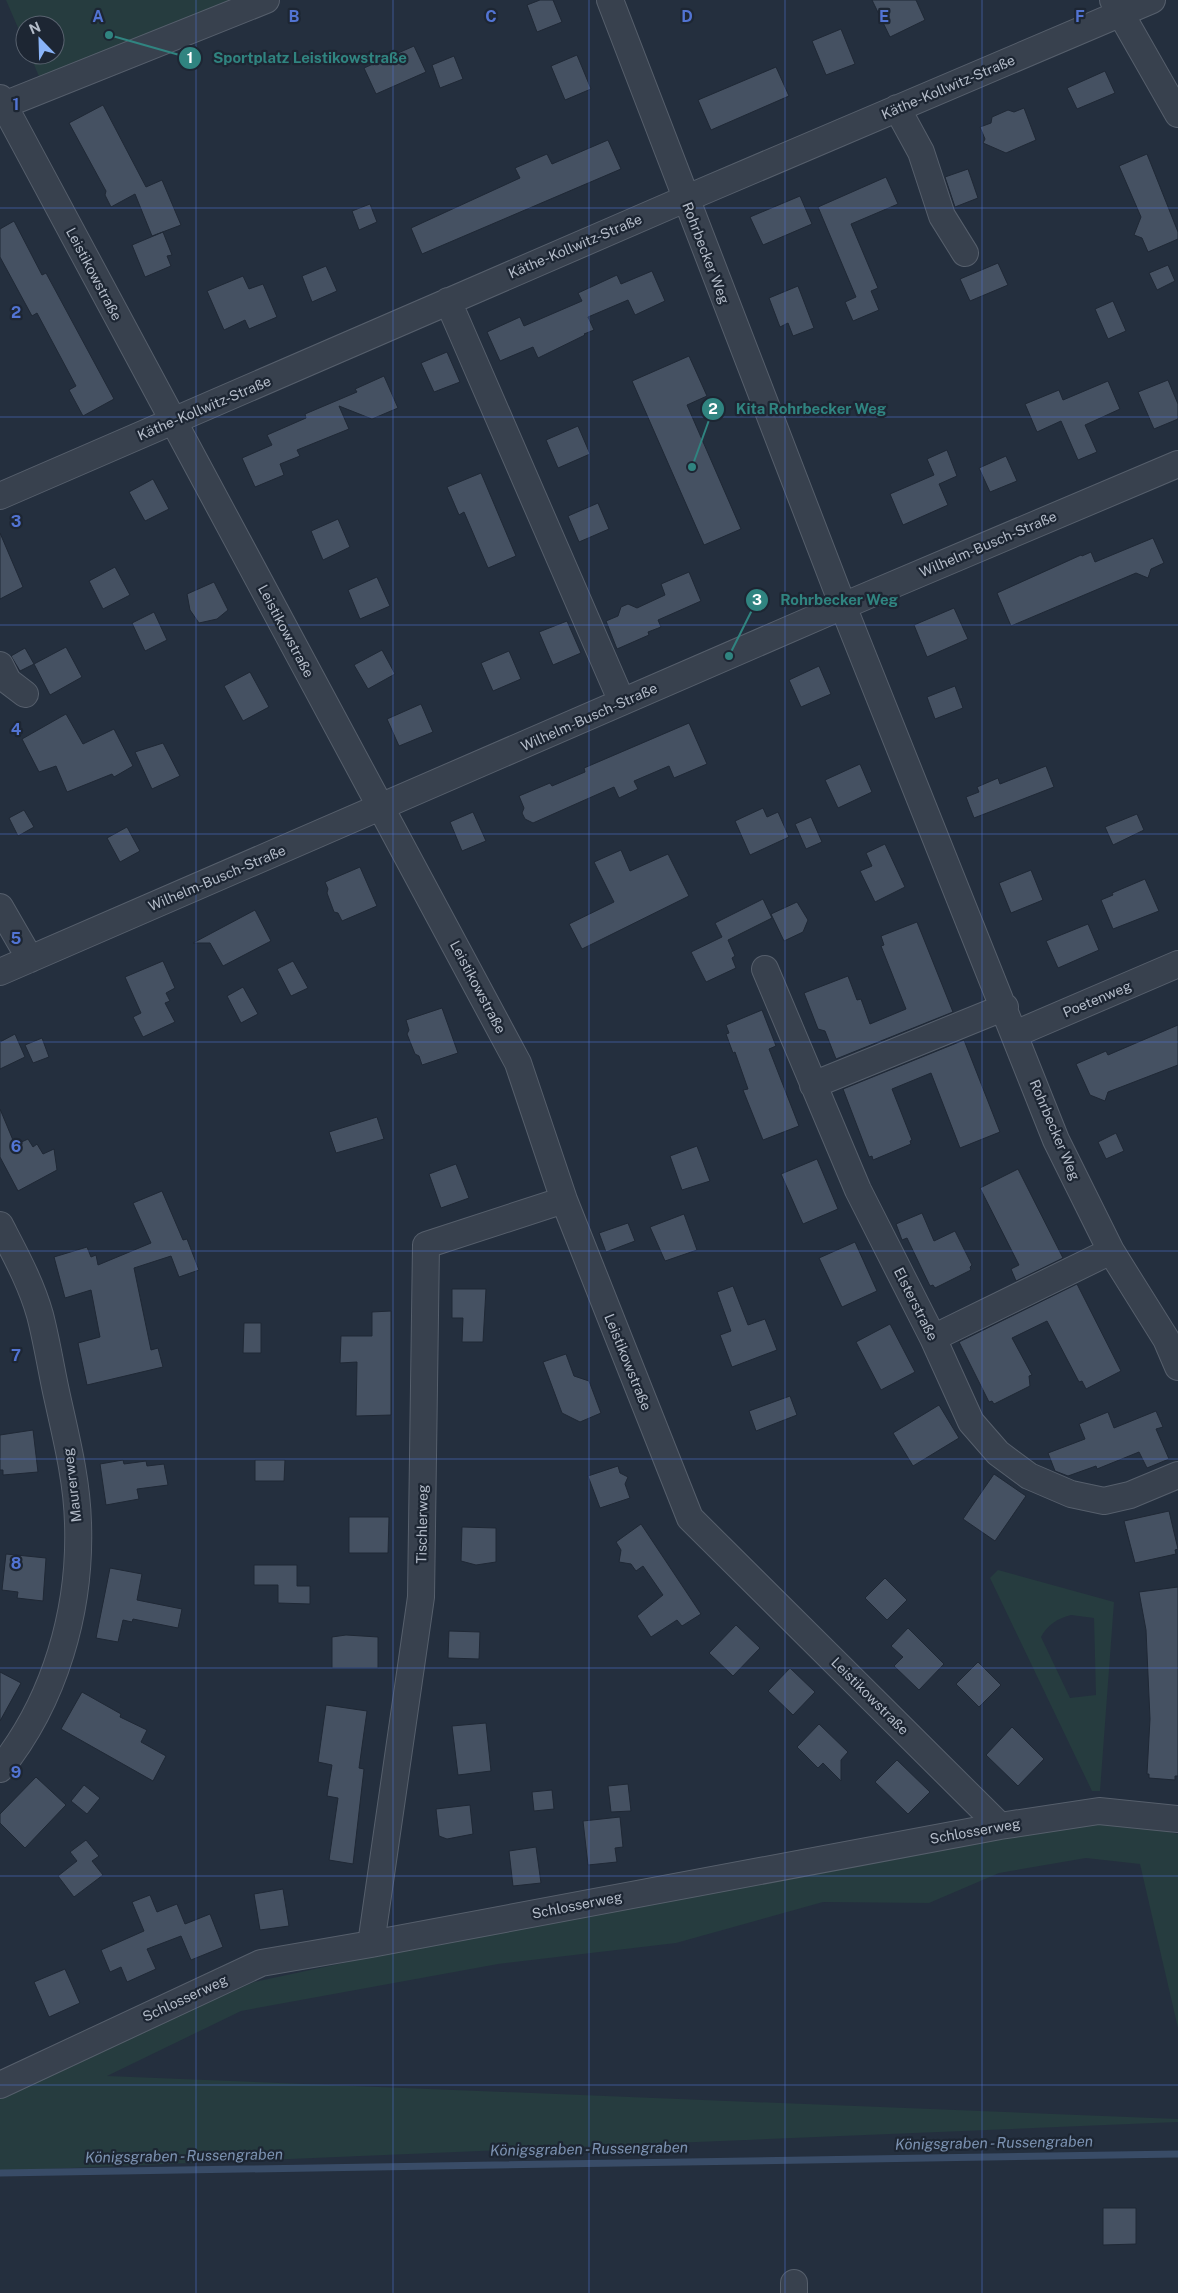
<svg xmlns="http://www.w3.org/2000/svg" width="1178" height="2293" viewBox="0 0 1178 2293" font-family="'Public Sans',sans-serif">
<rect width="100%" height="100%" fill="#242f3e"/>
<path fill="#263c3f" fill-rule="evenodd" d="M6 0H244L43 86 30 55H55V25H25V44Z
M998 1570 1114 1602 1100 1791H1092L990 1578ZM1071 1615 1094 1618 1096 1695 1070 1698 1041 1637C1048 1624 1057 1619 1071 1615Z
M1103 1817 1178 1834V2028L1140 1864 1086 1858 999 1873 929 1903 823 1902 676 1943 498 1964 241 2011 107 2076 1178 2119V2122L0 2171V2095L254 1982 376 1956Z"/>
<g fill="none" stroke-linecap="round" stroke-linejoin="round">
<path stroke="#394c67" stroke-width="7" d="M0 2173 1178 2154"/>
</g>
<path fill="#455162" stroke="#1f2835" d="M540 0H553L562 22 537 32 527 5Z
M872 0H916L925 20 890 37Z
M841 29 855 64 826 75 812 41Z
M414 46 426 72 376 94 364 68Z
M577 55 591 89 565 100 551 66Z
M454 56 463 79 440 88 432 65Z
M776 67 789 96 711 130 698 100Z
M1105 71 1115 93 1077 109 1067 88Z
M103 105 146 187 162 180 181 225 152 236 135 194 111 207 105 195 106 191 69 123Z
M1024 108 1036 140 1006 153 983 143 985 139 980 127 991 123 992 117 1008 110 1014 112Z
M608 140 621 169 422 254 411 228 520 178 515 168 547 154 552 164Z
M1147 154 1178 232V239L1148 252 1142 238 1134 235 1141 217 1119 166Z
M968 169 978 198 955 207 945 177Z
M886 177 898 204 851 224 878 288 871 291 879 310 853 321 845 302 856 297 818 207Z
M800 196 812 224 763 245 750 217Z
M370 204 377 222 359 230 352 211Z
M14 221 42 275 46 273 114 399 83 416 69 390 76 386 37 313 32 316 0 257V229Z
M163 232 172 255 167 256 171 266 145 277 132 245Z
M998 263 1008 285 970 301 960 279Z
M1168 265 1175 281 1157 290 1149 273Z
M326 266 337 291 312 302 302 276Z
M652 271 665 301 635 315 628 300 588 317 594 330 584 334 585 335 538 358 533 347 500 361 487 332 520 317 524 326 582 301 578 293 617 275 621 284Z
M243 276 249 289 263 284 277 317 249 329 245 320 224 330 207 291Z
M798 286 814 328 793 336 788 323 780 327 769 298Z
M1113 301 1126 331 1108 339 1095 309Z
M447 352 460 382 434 392 421 363Z
M689 356 707 396 687 405 741 529 704 545 632 381Z
M384 376 398 408 372 419 339 406 349 429 297 450 300 456 280 464 284 475 255 487 242 458 272 445 267 435 306 418 305 414 357 392 355 389Z
M1168 380 1178 404V419L1154 429 1138 392Z
M1108 381 1120 409 1085 425 1097 452 1078 460 1061 421 1037 432 1025 404 1059 390 1063 400Z
M578 426 590 454 558 468 546 440Z
M947 450 957 476 939 484 948 505 903 525 890 494 934 475 927 459Z
M1006 456 1017 481 990 492 979 468Z
M481 473 516 556 488 568 464 512 459 515 447 487Z
M153 479 169 509 145 521 129 492Z
M598 503 609 529 579 542 568 516Z
M338 519 350 547 323 560 311 531Z
M0 533 23 587 0 599Z
M1153 538 1164 563 1151 569 1148 578 1136 573 1011 626 997 593 1081 555 1082 556 1091 552 1095 562Z
M115 567 130 595 103 609 89 581Z
M689 572 701 601 658 620 661 627 648 632 649 635 617 649 606 621 618 616 621 607 628 604 637 608 665 595 661 584Z
M377 577 390 606 360 619 348 590Z
M214 582 228 610 217 619 199 623 190 610 187 594Z
M954 608 968 639 927 657 914 625Z
M154 612 167 640 145 651 132 623Z
M567 621 581 653 553 665 539 632Z
M66 647 82 677 50 695 34 664Z
M25 648 34 664 20 671 11 656Z
M382 650 395 674 368 689 354 665Z
M509 651 521 679 493 691 481 663Z
M819 666 831 694 801 707 789 680Z
M250 672 269 707 243 721 224 686Z
M955 686 963 708 935 719 927 697Z
M421 704 433 732 399 746 387 719Z
M66 714 83 744 114 729 133 766 114 777 112 774 67 792 56 766 39 772 22 739Z
M689 723 707 764 674 778 669 766 634 781 638 789 619 798 614 787 533 823 525 819 522 813 524 808 519 796 550 783 552 786 585 772 584 768Z
M163 743 180 776 152 789 135 752Z
M860 764 872 792 838 808 825 780Z
M1046 766 1054 787 974 818 966 797 979 792 977 787 998 778 1000 784Z
M763 808 767 817 778 812 789 837 750 855 735 821Z
M24 810 34 827 18 836 9 818Z
M473 812 486 841 462 851 450 822Z
M1137 814 1144 830 1113 845 1105 827Z
M811 817 822 842 806 849 795 824Z
M127 827 140 851 120 862 107 838Z
M885 844 905 887 875 902 860 871 872 866 866 853Z
M621 850 630 871 668 854 689 896 582 949 569 924 614 902 594 862Z
M360 867 377 906 342 921 338 913 334 912 327 893 328 889 325 882Z
M1031 870 1043 900 1011 913 999 883Z
M1145 879 1159 911 1113 929 1101 900 1113 895 1112 893Z
M763 899 772 918 728 940 735 956 732 958 736 968 706 982 691 952 722 937 715 923Z
M797 902 808 920 803 932 784 941 771 914Z
M255 910 271 941 223 966 210 943H193Z
M917 922 953 1012 836 1059 825 1031 818 1029 804 993 848 976 857 1000 861 999 870 1024 906 1009 881 946 884 945 881 936Z
M1088 924 1099 950 1058 968 1046 941Z
M163 961 175 988 166 993 170 1001 165 1003 175 1022 143 1037 133 1017 141 1013 125 977Z
M293 961 308 988 291 996 277 969Z
M243 987 258 1014 241 1023 227 996Z
M442 1008 458 1053 422 1065 419 1056 415 1054 407 1034 409 1030 406 1020Z
M762 1010 776 1046 769 1049 799 1126 763 1140 743 1090 748 1089 735 1052 733 1053 726 1034 729 1033 726 1025Z
M1178 1025V1065L1108 1092 1105 1101 1090 1095 1076 1064 1106 1051 1108 1055Z
M15 1034 25 1057 0 1069V1042Z
M42 1038 49 1057 33 1063 25 1045Z
M964 1040 1000 1132 960 1148 931 1073 892 1089 912 1140 910 1141 911 1144 873 1160 872 1156 869 1157 843 1089Z
M0 1109 15 1145 28 1139 33 1147 37 1144 43 1154 54 1149 57 1170 18 1191 0 1157Z
M377 1117 384 1139 336 1153 329 1132Z
M1116 1133 1124 1151 1106 1159 1098 1142Z
M697 1146 710 1181 682 1190 670 1156Z
M817 1159 838 1209 803 1224 781 1174Z
M456 1164 469 1198 441 1208 429 1174Z
M1018 1169 1063 1258 1016 1281 1011 1269 1019 1265 980 1188Z
M162 1191 183 1240 187 1239 199 1270 179 1277 171 1256 134 1268 151 1350 158 1348 163 1367 87 1385 78 1343 100 1337 91 1290 65 1298 54 1257 87 1247 91 1257 96 1255 98 1265 151 1243 133 1203Z
M922 1213 934 1241 955 1231 972 1265 970 1267 971 1270 935 1288 933 1285 930 1286 907 1238 902 1240 896 1224Z
M684 1214 697 1250 665 1261 650 1227Z
M628 1223 635 1241 606 1252 599 1233Z
M855 1242 877 1291 842 1307 819 1258Z
M1077 1284 1121 1371 1086 1389 1082 1381 1079 1382 1047 1321 1012 1338 1032 1375 1029 1376 1030 1386 994 1404 992 1401 989 1402 959 1342Z
M733 1286 748 1325 765 1319 777 1350 732 1367 720 1335 731 1331 717 1292Z
M452 1289H486L483 1342H462L463 1318H452Z
M391 1311V1415L356 1416 357 1362 340 1363 341 1336H372V1312Z
M244 1323H261V1353H243Z
M890 1324 915 1372 881 1390 856 1342Z
M566 1354 574 1376 589 1381 601 1413 580 1422 562 1413 543 1362Z
M790 1396 797 1415 756 1431 749 1411Z
M939 1405 959 1438 913 1466 893 1433Z
M1156 1411 1163 1427 1156 1429 1169 1459 1147 1468 1139 1452 1097 1469 1096 1466 1068 1476 1055 1471 1048 1453 1085 1439 1079 1424 1108 1412 1114 1428Z
M33 1430 38 1472 3 1475V1470H0V1435Z
M123 1460 124 1464 146 1461 147 1466 164 1464 168 1485 137 1489 139 1499 106 1505 100 1464Z
M255 1460H285L284 1481H255Z
M618 1466 620 1473 628 1477 625 1484 630 1498 600 1508 588 1476Z
M994 1474 1026 1496 995 1541 963 1519Z
M1169 1511 1178 1549 1175 1550 1176 1554 1135 1563 1124 1521Z
M349 1517H389L388 1553H349Z
M641 1524 701 1614 682 1626 677 1620 651 1637 637 1616 663 1595 643 1566 636 1571 631 1564 619 1562 621 1550 616 1542Z
M462 1527 496 1528V1562L476 1565 461 1561Z
M6 1554 46 1558 43 1601 17 1598 18 1592 2 1590Z
M254 1565H297V1586H310V1604L278 1603V1585H254Z
M110 1568 142 1574 137 1600 182 1609 178 1628 133 1619 132 1622 123 1620 118 1642 96 1638Z
M885 1578 907 1600 887 1620 865 1598Z
M1178 1587V1776H1175V1780L1149 1778V1774H1147L1150 1719 1146 1630 1139 1592Z
M736 1625 760 1648 733 1676 709 1653Z
M908 1628 944 1664 919 1690 894 1666 903 1657 891 1646Z
M449 1631 480 1632 479 1659 448 1658Z
M346 1635 378 1637V1668H332V1637Z
M978 1662 1001 1685 979 1707 956 1684Z
M790 1668 815 1692 793 1715 768 1691Z
M0 1672 21 1683 0 1721Z
M82 1692 121 1714 120 1717 147 1730 141 1742 166 1756 153 1781 61 1729Z
M326 1705 367 1711 359 1768 364 1769 353 1864 329 1860 338 1798 327 1796 332 1765 318 1762Z
M486 1723 491 1771 458 1775 452 1726Z
M819 1724 848 1752 841 1760V1781L823 1763 818 1768 797 1747Z
M1012 1727 1044 1759 1018 1786 986 1755Z
M897 1760 930 1792 908 1814 875 1782Z
M36 1777 66 1805 25 1848 0 1823V1814Z
M628 1784 631 1811 611 1812 608 1786Z
M84 1785 100 1798 87 1814 71 1801Z
M552 1790 554 1809 534 1811 532 1792Z
M470 1805 473 1834 447 1839 439 1836 436 1809Z
M620 1817 623 1847 615 1848 617 1862 588 1865 583 1821Z
M86 1840 99 1856 92 1861 103 1875 74 1897 58 1876 77 1861 70 1852Z
M536 1847 541 1883 513 1886 509 1851Z
M283 1889 289 1926 260 1930 254 1894Z
M150 1895 157 1912 177 1904 185 1924 210 1914 223 1947 191 1960 181 1936 147 1949 156 1969 127 1982 121 1967 110 1972 101 1950 144 1931 132 1902Z
M65 1969 80 2003 49 2017 34 1982Z
M1103 2208H1136V2244L1103 2245Z"/>
<g fill="none" stroke-linecap="round" stroke-linejoin="round">
<defs>
<path id="minor" d="M610 0 843 606 1056 1140 1111 1251 1166 1339 1178 1367
M1113 0 1178 114
M0 98 518 1063 564 1200 690 1518 1000 1826
M4 105 266 0
M897 108 921 152 942 216 965 253
M448 301 622 702
M0 496 685 199 1152 0
M0 665 8 681 25 694
M0 907 30 959
M765 969 858 1190 933 1338 971 1422 998 1453 1029 1476 1071 1494 1104 1501 1130 1495 1178 1475
M0 972 843 606 1178 464
M1015 1034 1178 964
M813 1085 1005 1007
M0 1225C15 1254 31 1283 40 1315 47 1342 51 1369 57 1396 66 1437 77 1480 78 1523 81 1610 55 1701 0 1769
M933 1338 1111 1251
M371 1944 421 1597 426 1245 564 1200
M0 2085 261 1963 371 1944 1000 1826 1099 1811 1178 1819
M794 2293V2283"/>
</defs>
<use href="#minor" stroke="#565f6c" stroke-width="28"/>
<use href="#minor" stroke="#38414e" stroke-width="26"/>
</g>
<path fill="none" stroke="#5274d3" stroke-width="1" stroke-opacity="0.55" d="M196 0V2293M393 0V2293M589 0V2293M785 0V2293M982 0V2293M0 208H1178M0 417H1178M0 625H1178M0 834H1178M0 1042H1178M0 1251H1178M0 1459H1178M0 1668H1178M0 1876H1178M0 2085H1178"/>
<g text-anchor="middle" stroke-width="4.5" stroke-linejoin="round" paint-order="stroke">
<g font-size="14" fill="#b4bcc9" stroke="#1d2633">
<text transform="translate(948 87) rotate(-23)" y="5">Käthe-Kollwitz-Straße</text>
<text transform="translate(575 246) rotate(-23)" y="5">Käthe-Kollwitz-Straße</text>
<text transform="translate(706 253) rotate(69)" y="5">Rohrbecker Weg</text>
<text transform="translate(94 274) rotate(62)" y="5">Leistikowstraße</text>
<text transform="translate(204 408) rotate(-23)" y="5">Käthe-Kollwitz-Straße</text>
<text transform="translate(988 544) rotate(-23)" y="5">Wilhelm-Busch-Straße</text>
<text transform="translate(286 631) rotate(62)" y="5">Leistikowstraße</text>
<text transform="translate(589 717) rotate(-24)" y="5">Wilhelm-Busch-Straße</text>
<text transform="translate(217 878) rotate(-23)" y="5">Wilhelm-Busch-Straße</text>
<text transform="translate(478 987) rotate(62)" y="5">Leistikowstraße</text>
<text transform="translate(1097 999) rotate(-23)" y="5">Poetenweg</text>
<text transform="translate(1055 1130) rotate(67)" y="5">Rohrbecker Weg</text>
<text transform="translate(916 1304) rotate(63)" y="5">Elsterstraße</text>
<text transform="translate(628 1362) rotate(68)" y="5">Leistikowstraße</text>
<text transform="translate(72 1485) rotate(-97)" y="5">Maurerweg</text>
<text transform="translate(422 1524) rotate(-89)" y="5">Tischlerweg</text>
<text transform="translate(870 1696) rotate(45)" y="5">Leistikowstraße</text>
<text transform="translate(975 1831) rotate(-10)" y="5">Schlosserweg</text>
<text transform="translate(577 1905) rotate(-11)" y="5">Schlosserweg</text>
<text transform="translate(185 1998) rotate(-25)" y="5">Schlosserweg</text>
</g>
<g font-size="15" font-style="italic" fill="#7c92b1" stroke="#1d2633">
<text transform="translate(994 2143) rotate(-1)" y="5">Königsgraben - Russengraben</text>
<text transform="translate(589 2149) rotate(-1)" y="5">Königsgraben - Russengraben</text>
<text transform="translate(184 2156) rotate(-1)" y="5">Königsgraben - Russengraben</text>
</g>
</g>
<g font-size="16" text-anchor="middle" font-weight="bold" fill="#5274d3" stroke="#1d2633" stroke-width="4.5" stroke-linejoin="round" paint-order="stroke">
<text x="98" y="22">A</text>
<text x="294" y="22">B</text>
<text x="491" y="22">C</text>
<text x="687" y="22">D</text>
<text x="884" y="22">E</text>
<text x="1080" y="22">F</text>
<text x="16" y="110">1</text>
<text x="16" y="318">2</text>
<text x="16" y="527">3</text>
<text x="16" y="735">4</text>
<text x="16" y="944">5</text>
<text x="16" y="1152">6</text>
<text x="16" y="1361">7</text>
<text x="16" y="1569">8</text>
<text x="16" y="1778">9</text>
</g>
<path fill="none" stroke="#308480" stroke-width="2" d="M109 35L190 58M692 467L713 409M729 656L757 600"/>
<g fill="#308480" stroke="#1d2633" stroke-width="2">
<circle cx="109" cy="35" r="5"/>
<circle cx="692" cy="467" r="5"/>
<circle cx="729" cy="656" r="5"/>
<circle cx="190" cy="58" r="12"/>
<circle cx="713" cy="409" r="12"/>
<circle cx="757" cy="600" r="12"/>
</g>
<g font-size="15" text-anchor="middle" font-weight="bold" fill="#fff">
<text x="190" y="63">1</text>
<text x="713" y="414">2</text>
<text x="757" y="605">3</text>
</g>
<g font-size="15" text-anchor="middle" font-weight="bold" fill="#308480" stroke="#1d2633" stroke-width="4.5" stroke-linejoin="round" paint-order="stroke">
<text x="310" y="63">Sportplatz Leistikowstraße</text>
<text x="811" y="414">Kita Rohrbecker Weg</text>
<text x="839" y="605">Rohrbecker Weg</text>
</g>
<g transform="translate(40 40) rotate(337)"><circle r="24" fill="#1d2633" stroke="#59626f"/>
<path d="M0-4L9 19L0 12L-9 19Z" fill="#8ab4f8"/>
<text y="-8" font-size="14" font-weight="bold" text-anchor="middle" fill="#b4bcc9">N</text>
</g>
</svg>
